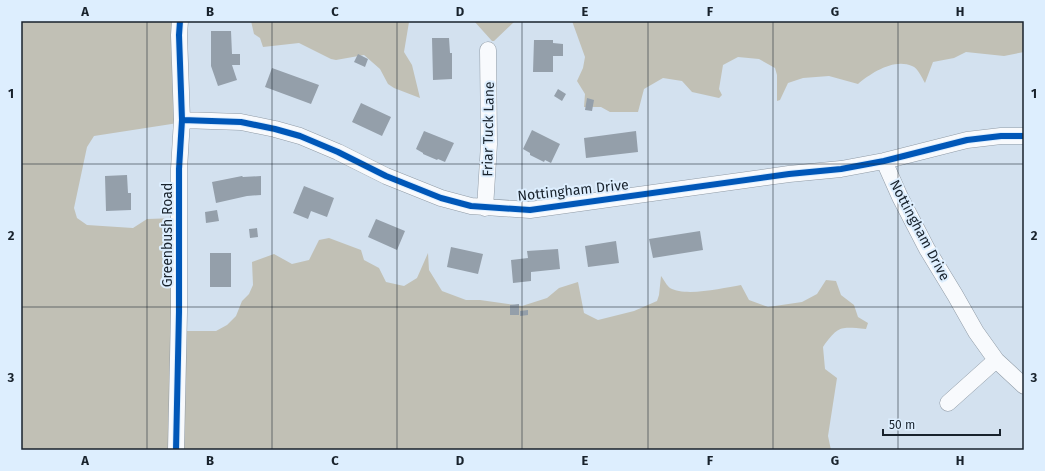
<svg xmlns="http://www.w3.org/2000/svg" width="1045" height="471" viewBox="0 0 1045 471" font-family="'Fira Sans',sans-serif">
<rect width="100%" height="100%" fill="#d3e1ef"/>
<path fill="#c1c0b5" d="M21 21H178V123L94 136 87 147 74 208 77 218 87 225 133 228 147 219 177 218 180 331H216L227 325 236 316 242 301 249 294 253 285 252 262 274 254 292 264 309 260 319 240 329 238 361 250 364 260 379 268 386 282 404 286 417 278 428 253 429 270 442 291 466 300H480L522 306 547 298 559 288 578 282 584 313 598 320 634 311 657 301 659 295 661 276C664 280 667 286 670 288 686 297 723 288 741 285L749 300 768 307 802 302 817 294 826 280 836 281 841 295 854 305 858 317 868 323 866 329C840 327 839 325 823 347L825 369 837 378 828 436 831 450H21Z
M251 21H410L409 22 404 52 412 65 420 98 394 88 388 84 380 69 364 55 336 60 331 59 299 43 263 47 260 38 254 34Z
M474 21H515L494 41H492Z
M572 21H1024V52L1004 56 966 52 954 58 933 62 925 83C922 78 918 68 912 66 894 58 871 73 858 84L829 76 803 78 788 83 780 100 777 101V75L775 68 759 59 738 57 723 65 719 89 722 95 719 98 692 92 682 81 663 78 644 89 638 112H610L601 107H584L585 94 577 81 583 68 585 57Z"/>
<path fill="#949faa" d="M211 31H231L232 54H240V65H232L237 80 218 86 211 66Z
M432 38H449L450 53H452V79L433 80Z
M534 40H553V43L563 44V56H553V72H533Z
M358 54 368 59 365 67 354 62Z
M272 68 319 85 311 104 265 87Z
M558 89 566 94 562 101 554 96Z
M587 98 594 100 592 111 585 110Z
M361 103 391 117 382 136 352 122Z
M532 130 560 144 551 163 545 160 544 162 530 155V153L523 149Z
M424 131 454 143 445 162 438 159 437 160 423 154V153L416 149Z
M636 131 638 152 586 158 584 138Z
M127 175 128 193H131V210L106 211 105 176Z
M242 176 243 177 261 176V195L247 196 216 203 212 182Z
M304 186 334 198 327 217 311 211 308 219 293 213Z
M217 210 219 221 206 223 205 212Z
M376 219 405 231 397 250 368 237Z
M257 228 258 237 250 238 249 229Z
M700 231 703 250 653 258 649 239Z
M616 241 619 263 588 267 585 246Z
M451 247 483 254 478 274 447 267Z
M558 249 560 269 531 272V281L513 283 511 260 528 258 527 251Z
M210 253H231V287H210Z
M519 304V315H510V305Z
M528 310V315L520 316V311Z"/>
<g fill="none" stroke-linecap="round" stroke-linejoin="round">
<defs>
<path id="minor" d="M182 120 241 122 275 129 300 136 338 152 386 176 441 198 471 206 530 210 789 174 841 169 884 161 967 140 1001 136H1024
M884 161 900 197 927 249 955 295 976 332 996 360 1024 386
M485 208 489 144 488 50
M948 403 996 360
M176 450 179 312V169L182 120 179 35 180 21"/>
</defs>
<use href="#minor" stroke="#909ba6" stroke-width="17"/>
<use href="#minor" stroke="#f8fafd" stroke-width="16"/>
<defs>
<path id="cycleway" d="M182 120 241 122 275 129 300 136 338 152 386 176 441 198 471 206 530 210 789 174 841 169 884 161 967 140 1001 136H1024
M176 450 179 312V169L182 120 179 35 180 21"/>
</defs>
<use href="#cycleway" stroke="#ddeefe" stroke-width="8"/>
<use href="#cycleway" stroke="#0057b8" stroke-width="6"/>
</g>
<path fill="none" stroke="#18222c" stroke-width="1" stroke-opacity="0.55" d="M147 21V450M272 21V450M397 21V450M522 21V450M648 21V450M773 21V450M898 21V450M21 164H1024M21 307H1024"/>
<g text-anchor="middle" stroke-width="4" stroke-linejoin="round" paint-order="stroke">
<g font-size="14" fill="#18222c" stroke="#ddeefe">
<text transform="translate(488 129) rotate(-89)" y="5">Friar Tuck Lane</text>
<text transform="translate(573 190) rotate(-6)" y="5">Nottingham Drive</text>
<text transform="translate(920 230) rotate(62)" y="5">Nottingham Drive</text>
<text transform="translate(167 235) rotate(-90)" y="5">Greenbush Road</text>
</g>
</g>
<rect width="1045" height="471" fill="none" stroke="#ddeefe" stroke-width="44"/>
<path d="M883 429v6h117v-6" fill="none" stroke="#18222c" stroke-width="2"/>
<text x="889" y="429" font-size="12" fill="#18222c" stroke="#ddeefe" stroke-width="3" paint-order="stroke">50 m</text>
<rect x="22" y="22" width="1001" height="427" fill="none" stroke="#18222c" stroke-width="1.5"/>
<g font-size="13" text-anchor="middle" font-weight="bold" fill="#18222c">
<text x="85" y="16">A</text>
<text x="210" y="16">B</text>
<text x="335" y="16">C</text>
<text x="460" y="16">D</text>
<text x="585" y="16">E</text>
<text x="710" y="16">F</text>
<text x="835" y="16">G</text>
<text x="960" y="16">H</text>
<text x="11" y="98">1</text>
<text x="1034" y="98">1</text>
<text x="11" y="240">2</text>
<text x="1034" y="240">2</text>
<text x="11" y="382">3</text>
<text x="1034" y="382">3</text>
<text x="85" y="465">A</text>
<text x="210" y="465">B</text>
<text x="335" y="465">C</text>
<text x="460" y="465">D</text>
<text x="585" y="465">E</text>
<text x="710" y="465">F</text>
<text x="835" y="465">G</text>
<text x="960" y="465">H</text>
</g>
</svg>
